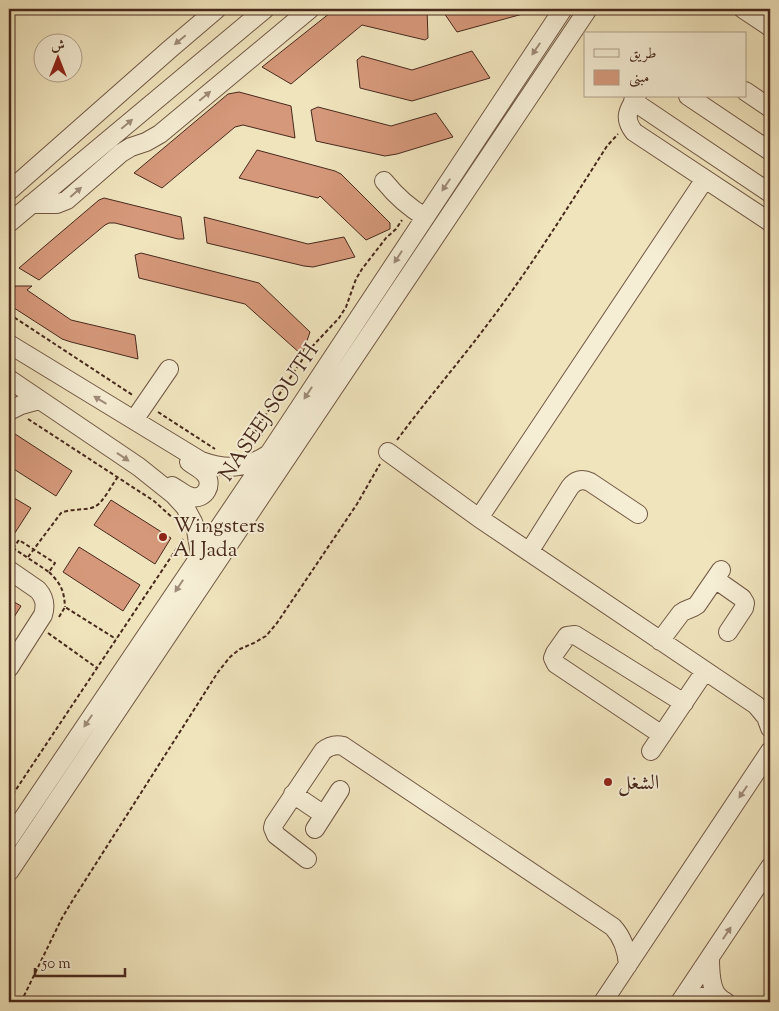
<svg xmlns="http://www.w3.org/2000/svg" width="779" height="1011" viewBox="0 0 779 1011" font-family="'Sorts Mill Goudy',Amiri,serif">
<rect width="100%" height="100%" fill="#f0e4bd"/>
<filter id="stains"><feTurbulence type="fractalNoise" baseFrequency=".004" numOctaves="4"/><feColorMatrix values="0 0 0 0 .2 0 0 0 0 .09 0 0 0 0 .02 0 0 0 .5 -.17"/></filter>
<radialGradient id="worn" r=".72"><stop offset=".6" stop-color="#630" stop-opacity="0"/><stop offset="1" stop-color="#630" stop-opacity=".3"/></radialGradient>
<path fill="#d5987a" stroke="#47291c" d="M335 9H427L428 38 425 40 362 25 291 84 262 67Z
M459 9H530V12L457 32 444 13Z
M472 51 490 78 412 101 360 88 357 60 362 56 412 70Z
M239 92 291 106 295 138 243 125 235 127 162 188 134 173 228 94Z
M318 107 391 126 436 113 453 137 397 154 385 156 316 141 311 110Z
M257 150 335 171 341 174 390 223V229L366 240 320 196 318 198 239 178Z
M104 198 181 217 184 239H178L115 223H109L105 225 39 280 19 268 99 200Z
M204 217 308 244 344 237 355 257 313 267 304 266 207 243Z
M141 253 259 283 310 332 302 355 245 304 139 278 135 255Z
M15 286H32L27 290 71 320 135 335 138 359 71 342 62 339 56 335 11 306Z
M12 432 72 471 56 496 9 466V437Z
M9 495 31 508 9 542Z
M111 500 171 538 155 564 94 525Z
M79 547 140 585 123 611 63 572Z
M9 599 21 606 9 625Z"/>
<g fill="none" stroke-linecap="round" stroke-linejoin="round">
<defs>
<path id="minor" d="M743 9 770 27
M745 91 770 108
M637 96C628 110 623 118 634 132L770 222
M688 96 770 151
M633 101 770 193
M384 181C396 196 408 207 425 217
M9 191 170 49 217 9
M31 204H57L67 200 121 153 131 147 146 142 160 134 310 9
M9 223 265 9
M9 344 201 461C226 470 245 469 267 455
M9 379 139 467 174 495 185 507 193 522 196 530 200 554
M9 411 21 405 39 400
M134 420 169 369
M388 452 479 518 756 705 766 717 770 728
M172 486C178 489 185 496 192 497 205 500 214 484 205 474 201 469 194 466 189 462
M479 518 705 179
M529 552 570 487C575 480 582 478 590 482L638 514
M9 570 38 590C45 598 46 605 43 615L9 668
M715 579 742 598 745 603 744 608 728 632
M660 641 681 613C686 609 692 609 697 605L721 570
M662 735 556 664 553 658 555 653 567 636 575 635 684 703
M651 751 705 671
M293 794 324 815
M315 829 340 790
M9 839 268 455 563 9
M307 859 276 835 273 828 274 824 323 751C329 746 335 744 343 746L613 927C623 938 627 950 628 965
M9 872 588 9
M710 957C710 969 710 989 719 997 721 999 724 1001 726 1002
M603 1002 770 751
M680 1002 770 867
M682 1002 702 997 717 996"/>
</defs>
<use href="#minor" stroke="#715844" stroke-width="20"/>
<path stroke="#47291c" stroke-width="2" stroke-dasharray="4 2.5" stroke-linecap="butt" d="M9 314 134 396
M9 325 14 317
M158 412 215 449
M28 419 154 501 174 519
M263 435 255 431 308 351 339 318 346 307 356 279 362 269 386 238 396 229 402 220
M397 440C428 398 462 359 493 317 534 262 570 204 607 146L618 134
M9 554 19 540 55 563 49 572 13 548
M28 557 61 513C71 508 88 511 96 506 103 502 112 485 117 478
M49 572C61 584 64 590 65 607
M59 617 65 607 116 639
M48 633 97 668
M9 800 183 539
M21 1002 62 918 74 898 218 672 230 657 240 649 254 643 266 636 277 623 357 504 380 464"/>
<use href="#minor" stroke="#f5edd4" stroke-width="18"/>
</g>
<defs><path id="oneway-solid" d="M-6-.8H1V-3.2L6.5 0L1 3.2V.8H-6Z" transform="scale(1.25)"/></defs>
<g fill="#9e8b78">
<use href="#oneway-solid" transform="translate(180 40) rotate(140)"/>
<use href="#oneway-solid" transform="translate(536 49) rotate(124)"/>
<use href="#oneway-solid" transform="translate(205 96) rotate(-40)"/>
<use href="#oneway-solid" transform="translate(127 124) rotate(-40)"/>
<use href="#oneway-solid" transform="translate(446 185) rotate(124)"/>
<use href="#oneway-solid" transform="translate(76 192) rotate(-41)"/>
<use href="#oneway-solid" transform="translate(398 257) rotate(123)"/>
<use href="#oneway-solid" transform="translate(308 393) rotate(123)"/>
<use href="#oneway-solid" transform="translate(100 400) rotate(-149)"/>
<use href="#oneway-solid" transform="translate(123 457) rotate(34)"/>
<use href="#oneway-solid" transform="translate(179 586) rotate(124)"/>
<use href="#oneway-solid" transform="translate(88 721) rotate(124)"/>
<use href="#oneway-solid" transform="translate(743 792) rotate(124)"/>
<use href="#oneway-solid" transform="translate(727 933) rotate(-56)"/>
</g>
<g fill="#8f2418" stroke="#f5edd4" stroke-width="2">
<circle cx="163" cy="537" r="5"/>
<circle cx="608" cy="782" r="5"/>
</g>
<g text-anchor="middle" stroke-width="4" stroke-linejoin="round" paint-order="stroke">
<g font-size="21" fill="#47291c" stroke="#f5edd4">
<text transform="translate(268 412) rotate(-56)" y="7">NASEEJ SOUTH</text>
</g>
<g font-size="21" fill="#47291c" stroke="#f5edd4" text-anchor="start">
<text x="173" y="532">Wingsters<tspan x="173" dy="24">Al Jada</tspan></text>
<text x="618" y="789">الشغل</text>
</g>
</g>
<rect width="779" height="1011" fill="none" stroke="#f0e4bd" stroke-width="30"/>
<rect x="10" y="10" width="759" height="991" fill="none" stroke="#47291c" stroke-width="2.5"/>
<rect x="15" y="15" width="749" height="981" fill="none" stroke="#47291c"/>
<rect x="584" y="32" width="162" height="65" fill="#f5edd4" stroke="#af9f8a"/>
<rect x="594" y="49" width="25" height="8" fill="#f5edd4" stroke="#af9f8a"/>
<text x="629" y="58" font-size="15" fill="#47291c">طريق</text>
<rect x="594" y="70" width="25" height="15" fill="#d5987a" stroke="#af9f8a"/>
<text x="629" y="82" font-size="15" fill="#47291c">مبنى</text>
<g transform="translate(58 58)"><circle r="24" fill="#f5edd4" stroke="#af9f8a"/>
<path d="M0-4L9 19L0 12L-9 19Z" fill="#8f2418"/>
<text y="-8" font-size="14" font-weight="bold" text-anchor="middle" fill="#47291c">ش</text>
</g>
<path d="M35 968v8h90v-8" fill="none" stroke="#47291c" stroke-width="2.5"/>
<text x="42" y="968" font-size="15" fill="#47291c" stroke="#f5edd4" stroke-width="4" paint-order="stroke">50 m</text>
<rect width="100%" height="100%" filter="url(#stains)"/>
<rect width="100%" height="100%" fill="url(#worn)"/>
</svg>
